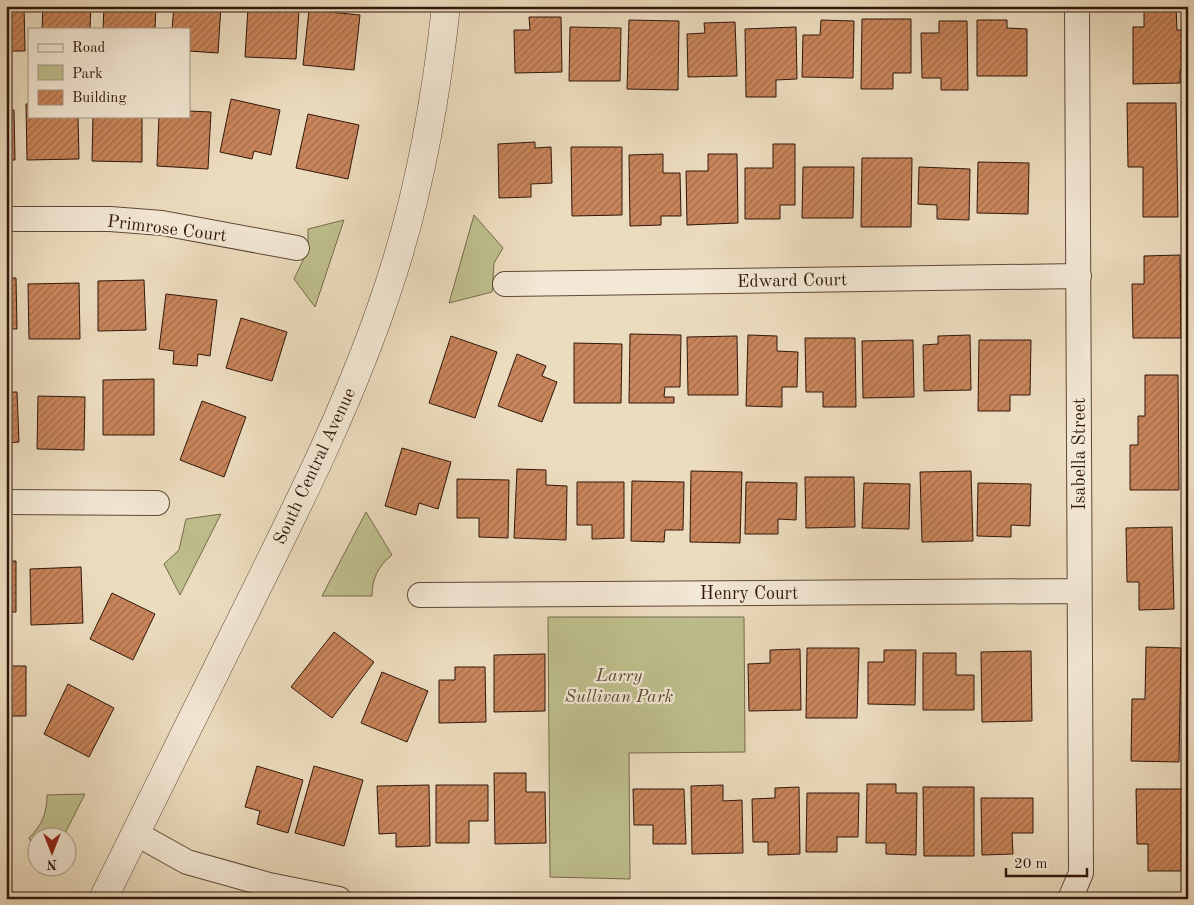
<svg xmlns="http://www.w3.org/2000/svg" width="1194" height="905" viewBox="0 0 1194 905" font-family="'Old Standard TT',serif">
<defs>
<pattern id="building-hatch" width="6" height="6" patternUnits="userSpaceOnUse" patternTransform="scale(1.25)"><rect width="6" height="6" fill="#c9855b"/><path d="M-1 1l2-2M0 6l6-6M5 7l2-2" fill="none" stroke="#a46c49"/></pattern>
</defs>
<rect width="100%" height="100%" fill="#ecdcbe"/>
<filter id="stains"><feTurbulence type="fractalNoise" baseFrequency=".004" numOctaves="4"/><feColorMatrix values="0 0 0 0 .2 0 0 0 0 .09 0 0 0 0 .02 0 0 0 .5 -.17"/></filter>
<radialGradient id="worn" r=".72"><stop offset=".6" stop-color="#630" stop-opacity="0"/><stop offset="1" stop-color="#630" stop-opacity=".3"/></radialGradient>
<path fill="#bebf8d" stroke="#776a4c" d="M474 215 503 248 494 263 492 292 449 303Z
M344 220 315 307 294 279 308 250V229Z
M366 512 392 555C378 566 372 579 372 596H322Z
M221 514 180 595 164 564 179 550 186 519Z
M548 617H744L745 752 629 753 630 879 550 877Z
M85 794 63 837 38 838 37 856 29 838C42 825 47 813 47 795Z"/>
<path fill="url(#building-hatch)" stroke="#30160a" d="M6 6H24L25 51H6Z
M43 6H91L90 29H42Z
M104 6H156L155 29H103Z
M174 6H221L218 53 189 51V29H172Z
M1144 6H1176L1177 30H1188V70H1180V83L1133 84V27H1144Z
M248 7 299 10 296 59 245 57Z
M309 10 360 15 354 70 303 65Z
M529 17H561L562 72 515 73 514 30H530Z
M862 19H911V73H893V89H861Z
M629 20 679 21 678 90 627 89Z
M821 20 854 21 853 78 802 77 803 35H820Z
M977 20H1007V28L1027 29V76H977Z
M939 21H967L968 90H941V78H922L921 33H939Z
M735 22 737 76 688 77 687 34 705 33 704 23Z
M570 27 621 28 620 81H569Z
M796 27 797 79 776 80V97H746L745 29Z
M231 99 280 110 271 155 254 151 252 159 220 152Z
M1127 103H1176L1178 217H1143V167H1128Z
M26 104H29V116H78L79 159 27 160Z
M6 110H14L15 160H6Z
M189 111 211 112 208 169 157 166 159 116H189Z
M308 114 359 125 348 179 296 168Z
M93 116H142V162L92 161Z
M535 142V148L551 147 552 183 531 184V197L499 198 498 144Z
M773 144H795V205H780V219H745V168H773Z
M571 147H622V215L572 216Z
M663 154V173H680L681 216H661V225L630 226 629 155Z
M708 154H737L738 223 687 225 686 171H708Z
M862 158H912L911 227H861Z
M978 162 1029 163 1028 214 977 213Z
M803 167H854L853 218H802Z
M919 167 970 169 969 220 937 219V205L918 204Z
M1180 255 1181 338H1133L1132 284H1144V256Z
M6 278H16L17 329H6Z
M144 280 146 330 98 331V281Z
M79 283 80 339H29L28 284Z
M166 294 217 300 210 356 198 354 197 366 173 364 174 351 159 349Z
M241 318 287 332 272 381 226 368Z
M630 334 681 335 680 387H665L664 397H674V403H629Z
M748 335 777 336V351L798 352 797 387H782V407L746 406Z
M970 335 971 390 924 391 923 345 938 344V336Z
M451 336 497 352 475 418 429 403Z
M737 336 738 395H688L687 337Z
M805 338H855L856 407H823V392H806Z
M913 340 914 397 863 398 862 341Z
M979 340H1031L1030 395H1010V411H978Z
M574 343 622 344 621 403H574Z
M517 354 546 366 542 376 557 382 542 422 498 406Z
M1145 375H1178L1179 490H1130V445H1138V416H1145Z
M154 379V435H103V380Z
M6 392H17L19 442 6 443Z
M38 396 85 397 84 450 37 449Z
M202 401 246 417 224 477 180 460Z
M402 448 451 462 438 509 419 503 416 515 385 506Z
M517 469 546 470V485L567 486 566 540 514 538Z
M691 471 742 472 740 543 690 542Z
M971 471 973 541 922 542 920 472Z
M805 477H854L855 527 806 528Z
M457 479 509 480 508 538 479 537V518H457Z
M632 481 684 482 683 530H665L664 542 631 541Z
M577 482H624V538L592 539V525H577Z
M746 482 797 483 796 520 778 519V534H745Z
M864 483 910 484 909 529 862 528Z
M978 483 1031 484 1030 526 1011 525V537L977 536Z
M1172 527 1174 609 1139 610V582H1127L1126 528Z
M6 561H16V612H6Z
M81 567 83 623 31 625 30 569Z
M112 593 155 614 133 660 90 639Z
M334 632 374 662 332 718 291 687Z
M1146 647 1181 648 1179 762 1131 761 1132 699H1145Z
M807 648H859L857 718H806Z
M800 649 801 710 749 711 748 664 770 663V650Z
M884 650H916L915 705 868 704V662H884Z
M1031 651 1032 721 982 722 981 652Z
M923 653H956V675H974V710H923Z
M545 654V711L494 712V655Z
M6 666H26V716H6Z
M455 667H485L486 722 439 723V680H455Z
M382 672 428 691 407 742 361 723Z
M68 684 114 708 89 757 44 734Z
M257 766 303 780 288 833 257 824 260 811 245 807Z
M314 766 363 780 344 846 295 833Z
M494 773H526V792H545L546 843 495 844Z
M867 784H896V793H917L916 855 886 854V843H866Z
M429 785 430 846 396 847V833L379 834 377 786Z
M436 785H488V821H469V843H436Z
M723 785V801L742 800 743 853 692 854 691 786Z
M799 787 800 854 768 855V842H753L752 799 775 798V788Z
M923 787H974V856H924Z
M633 789H684L686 844H653V825H634Z
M1136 789H1183L1184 871H1148V844H1137Z
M807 793H859L858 837H837V852H806Z
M981 798H1033V833H1012L1013 854 982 855Z"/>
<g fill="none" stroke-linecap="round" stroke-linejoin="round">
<defs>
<path id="minor" d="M6 219H110L162 223 297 248
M505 284 1079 276
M6 502 157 503
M420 595 1079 591
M135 833 187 862 269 885 339 899
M1070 899 1081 873 1077 6"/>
<path id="tertiary" d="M103 899C152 799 201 699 251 600 302 497 353 395 389 285 419 195 436 100 446 6"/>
</defs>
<use href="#minor" stroke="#5f4837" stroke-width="26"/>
<use href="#tertiary" stroke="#5f4837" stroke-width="29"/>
<use href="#minor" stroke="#f3e8d5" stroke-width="24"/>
<use href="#tertiary" stroke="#f3e8d5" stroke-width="28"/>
</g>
<g text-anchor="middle" stroke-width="4.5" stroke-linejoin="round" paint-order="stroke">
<g font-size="18" fill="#30160a" stroke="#f3e8d5">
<text transform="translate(167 228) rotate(7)" y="6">Primrose Court</text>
<text transform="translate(792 280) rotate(-1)" y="6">Edward Court</text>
<text transform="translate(1079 454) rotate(-90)" y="6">Isabella Street</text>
<text transform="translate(314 466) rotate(-65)" y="6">South Central Avenue</text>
<text x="749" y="599">Henry Court</text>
</g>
<g font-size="18" font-style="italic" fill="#5b4931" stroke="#f3e8d5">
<text x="619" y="681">Larry<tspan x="619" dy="21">Sullivan Park</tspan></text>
</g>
</g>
<rect width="1194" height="905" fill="none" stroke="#ecdcbe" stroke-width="25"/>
<rect x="8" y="8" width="1179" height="890" fill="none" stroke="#30160a" stroke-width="2.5"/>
<rect x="12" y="12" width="1169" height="880" fill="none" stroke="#30160a"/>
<rect x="28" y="28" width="162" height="90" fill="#f3e8d5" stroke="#a59484"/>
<rect x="38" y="44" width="25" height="8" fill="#f3e8d5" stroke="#a59484"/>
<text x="72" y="52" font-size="15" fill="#30160a">Road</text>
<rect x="38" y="65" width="25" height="15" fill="#bebf8d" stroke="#a59484"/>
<text x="72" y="78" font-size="15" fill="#30160a">Park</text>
<rect x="38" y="90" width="25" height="15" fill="url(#building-hatch)" stroke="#a59484"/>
<text x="72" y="102" font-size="15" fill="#30160a">Building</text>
<g transform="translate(52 852) rotate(180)"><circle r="24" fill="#f3e8d5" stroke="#a59484"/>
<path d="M0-4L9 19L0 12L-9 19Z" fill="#8f2418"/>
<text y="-8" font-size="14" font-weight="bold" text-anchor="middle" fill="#30160a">N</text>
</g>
<path d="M1006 868v8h81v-8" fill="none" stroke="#30160a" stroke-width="2.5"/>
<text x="1014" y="868" font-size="15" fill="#30160a" stroke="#f3e8d5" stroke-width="4" paint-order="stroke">20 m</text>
<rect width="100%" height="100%" filter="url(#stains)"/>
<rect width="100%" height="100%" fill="url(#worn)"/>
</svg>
